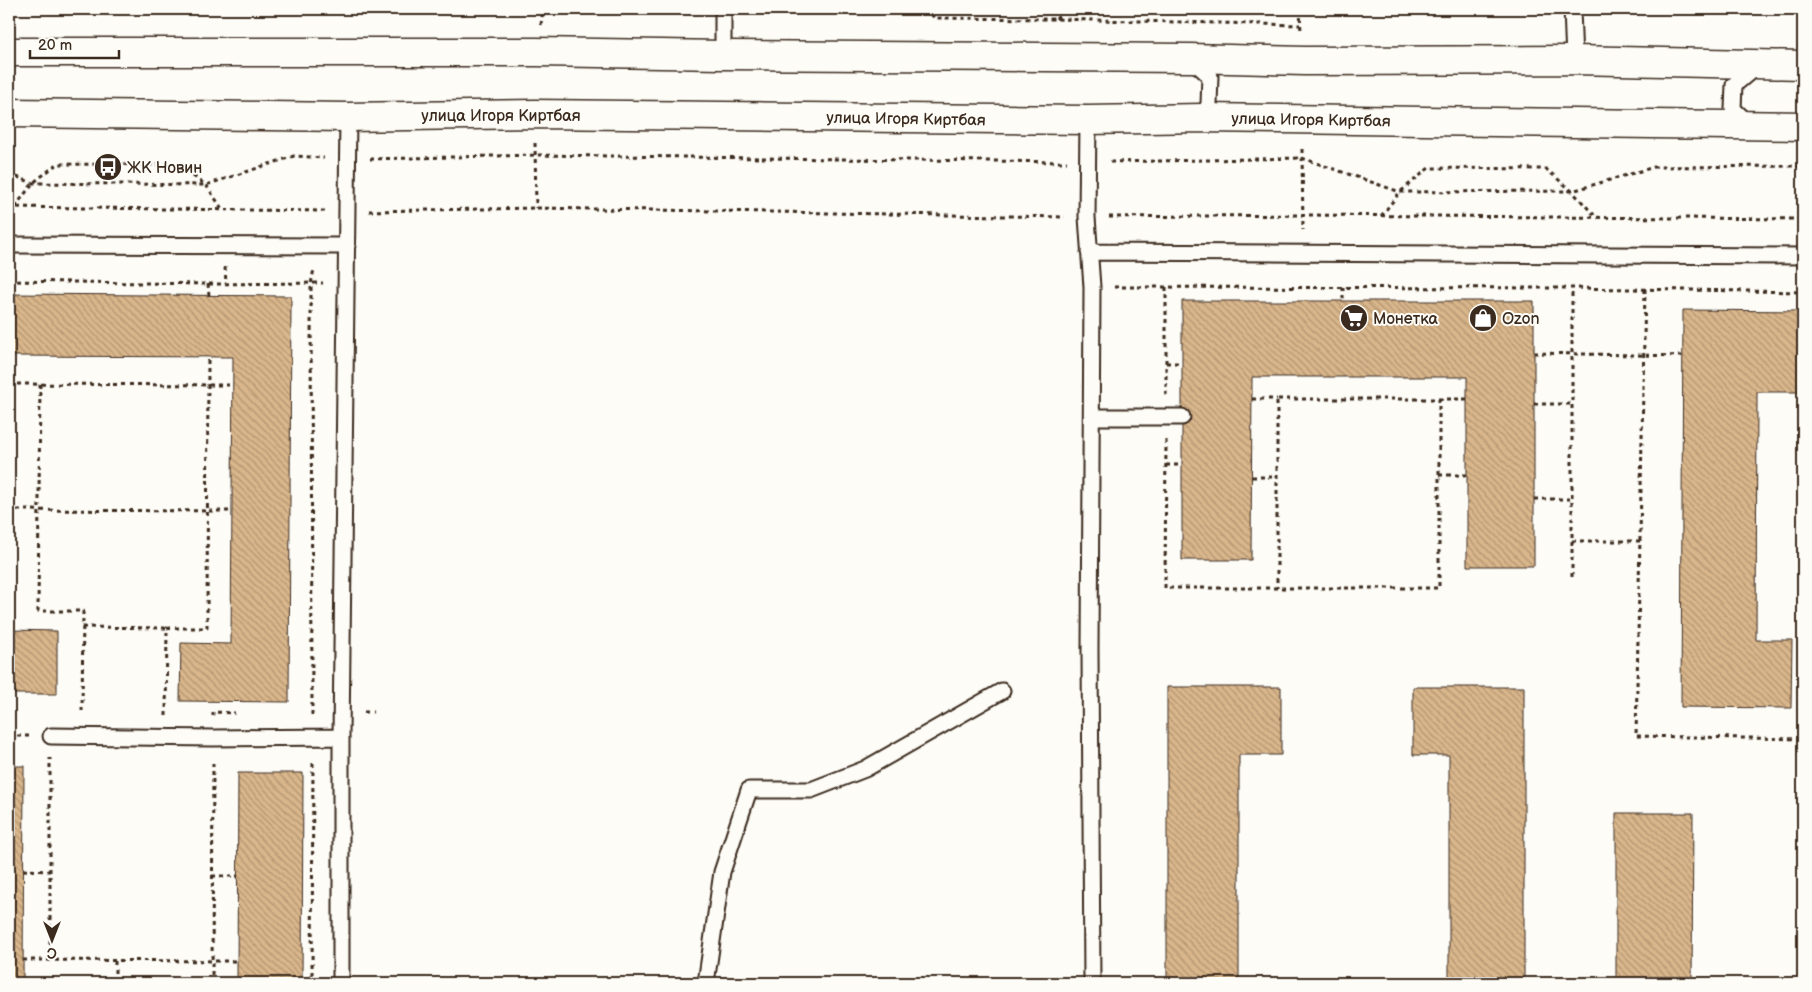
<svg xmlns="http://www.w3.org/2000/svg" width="1812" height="992" viewBox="0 0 1812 992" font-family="'Balsamiq Sans',sans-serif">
<defs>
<pattern id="building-back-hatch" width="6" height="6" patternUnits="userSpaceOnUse" patternTransform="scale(1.25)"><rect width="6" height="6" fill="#d9b68b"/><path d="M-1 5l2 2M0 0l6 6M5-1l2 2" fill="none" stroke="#b19471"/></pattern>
</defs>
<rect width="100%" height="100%" fill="#fdfcf7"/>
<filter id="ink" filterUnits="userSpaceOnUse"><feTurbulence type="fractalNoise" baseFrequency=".02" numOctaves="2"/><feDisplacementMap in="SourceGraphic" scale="10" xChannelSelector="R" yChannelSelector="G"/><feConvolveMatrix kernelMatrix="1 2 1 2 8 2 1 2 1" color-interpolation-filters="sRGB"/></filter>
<g filter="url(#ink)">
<path fill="url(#building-back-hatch)" stroke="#3b2a1e" d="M9 294 291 296 289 702 180 701 181 643 231 644 233 357 9 356Z
M1182 301H1534V566H1467V377H1252L1251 560H1182Z
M1683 310 1803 311V392H1757L1756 640H1792L1791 708 1681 707Z
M9 630 57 631V694H9Z
M1167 687H1281V755H1239V983H1167Z
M1413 687H1524V983H1449V755H1413Z
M9 766H24L23 983H9Z
M238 773H303L302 983H237Z
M1616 813H1693L1692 983H1616Z"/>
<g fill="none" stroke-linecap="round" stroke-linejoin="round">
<defs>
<path id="service" d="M1572 9 1574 60
M723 55V9
M1191 59 1210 76 1209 104 1203 118
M1088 120 1087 217 1092 287 1090 651 1092 983
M1750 125 1733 109 1734 85 1758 65
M9 245 347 246
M1089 252 1803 256
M1092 417H1182
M51 736 213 738 341 737
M341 983V737L348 117
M706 983 722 872 749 790H811L865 769 1002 691"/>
<path id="minor" d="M9 52H536L723 55 1190 58 1305 61 1574 60 1803 65
M9 113 348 117 534 114 1088 120 1203 118 1803 126"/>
</defs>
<use href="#service" stroke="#3b2a1e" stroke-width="19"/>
<use href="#minor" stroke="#3b2a1e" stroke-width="31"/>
<path stroke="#3b2a1e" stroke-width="3" stroke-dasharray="4 4" stroke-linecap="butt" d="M925 9 935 18 1055 19 1300 25
M1300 9 1301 33
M1056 19 1066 9
M541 25 543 9
M535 143 536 208
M1302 149 1303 230
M370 159 536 155 1067 162
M1110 162 1302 158 1400 192 1572 191 1654 167 1803 166
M9 174 33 183 206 185 294 156 324 158
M9 207 326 211
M15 207 33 183 57 164 177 165 206 185 223 210
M369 211 536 208 1065 217
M1381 216 1400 192 1429 168 1546 169 1572 191 1596 217
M1109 217 1303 215 1803 219
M225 267 226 284
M9 281 208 284 323 283
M208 284 209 296
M1114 287 1572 288 1803 292
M1166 287V396
M1343 287V301
M1645 289 1636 736 1803 739
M1534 353 1683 356
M1166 363H1182
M9 384 233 385
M40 384 38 611H83L82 714
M1252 399H1277
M1439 399H1467
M1534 404H1572
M1166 440 1165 588H1439V399H1277V588
M1166 465H1182
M1439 475H1467
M1252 477H1277
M1534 499H1572
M9 510 232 511
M1572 541H1640
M1572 577V288
M82 627 167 628
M364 712H373
M312 715 311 284 314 269
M166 716 167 628H207L208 357
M213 716V712L235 713
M9 736H29
M23 870 50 871
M212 876H238
M23 960 237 961
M50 960V758
M115 961V983
M212 983 213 760
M312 983 313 759"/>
<use href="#service" stroke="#fdfcf7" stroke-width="15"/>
<use href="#minor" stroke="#fdfcf7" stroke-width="28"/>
</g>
</g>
<defs>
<symbol id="bus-disc" viewBox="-11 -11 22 22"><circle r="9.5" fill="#3b2a1e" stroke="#fdfcf7"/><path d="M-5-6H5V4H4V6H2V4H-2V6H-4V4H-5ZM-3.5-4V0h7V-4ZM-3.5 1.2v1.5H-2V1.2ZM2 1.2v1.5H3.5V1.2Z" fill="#fff"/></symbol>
<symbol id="supermarket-disc" viewBox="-11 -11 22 22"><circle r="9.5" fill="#3b2a1e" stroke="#fdfcf7"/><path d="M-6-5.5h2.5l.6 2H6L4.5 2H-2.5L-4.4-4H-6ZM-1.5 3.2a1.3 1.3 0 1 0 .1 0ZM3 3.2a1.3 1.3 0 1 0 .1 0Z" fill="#fff"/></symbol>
<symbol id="shop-disc" viewBox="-11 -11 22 22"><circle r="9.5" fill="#3b2a1e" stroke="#fdfcf7"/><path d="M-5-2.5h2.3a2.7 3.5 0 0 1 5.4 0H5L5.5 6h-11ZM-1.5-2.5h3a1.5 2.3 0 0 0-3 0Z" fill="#fff"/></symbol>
</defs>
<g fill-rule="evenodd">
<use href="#bus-disc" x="92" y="151" width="32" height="32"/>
<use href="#supermarket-disc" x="1338" y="302" width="32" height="32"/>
<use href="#shop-disc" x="1467" y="302" width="32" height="32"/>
</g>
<g text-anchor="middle" stroke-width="4" stroke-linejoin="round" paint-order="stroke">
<g font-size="16" fill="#3b2a1e" stroke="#fdfcf7">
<text x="501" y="121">улица Игоря Киртбая</text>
<text transform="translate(906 118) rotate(1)" y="6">улица Игоря Киртбая</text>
<text transform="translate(1311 119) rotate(1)" y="6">улица Игоря Киртбая</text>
</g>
<g font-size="16" fill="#3b2a1e" stroke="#fdfcf7" text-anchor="start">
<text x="127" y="173">ЖК Новин</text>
<text x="1373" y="324">Монетка</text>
<text x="1502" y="324">Ozon</text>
</g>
</g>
<rect width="1812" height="992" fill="none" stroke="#fdfcf7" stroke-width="30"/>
<rect x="15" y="15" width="1782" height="962" fill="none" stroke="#3b2a1e" stroke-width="2" filter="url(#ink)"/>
<g transform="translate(52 940) rotate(180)" stroke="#fdfcf7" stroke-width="4" paint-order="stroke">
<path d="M0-4L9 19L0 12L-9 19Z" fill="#3b2a1e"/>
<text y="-8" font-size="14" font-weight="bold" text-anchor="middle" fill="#3b2a1e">С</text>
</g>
<path d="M30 50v8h89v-8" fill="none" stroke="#3b2a1e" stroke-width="2.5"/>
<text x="38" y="50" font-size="15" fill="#3b2a1e" stroke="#fdfcf7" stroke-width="4" paint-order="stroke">20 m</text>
</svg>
